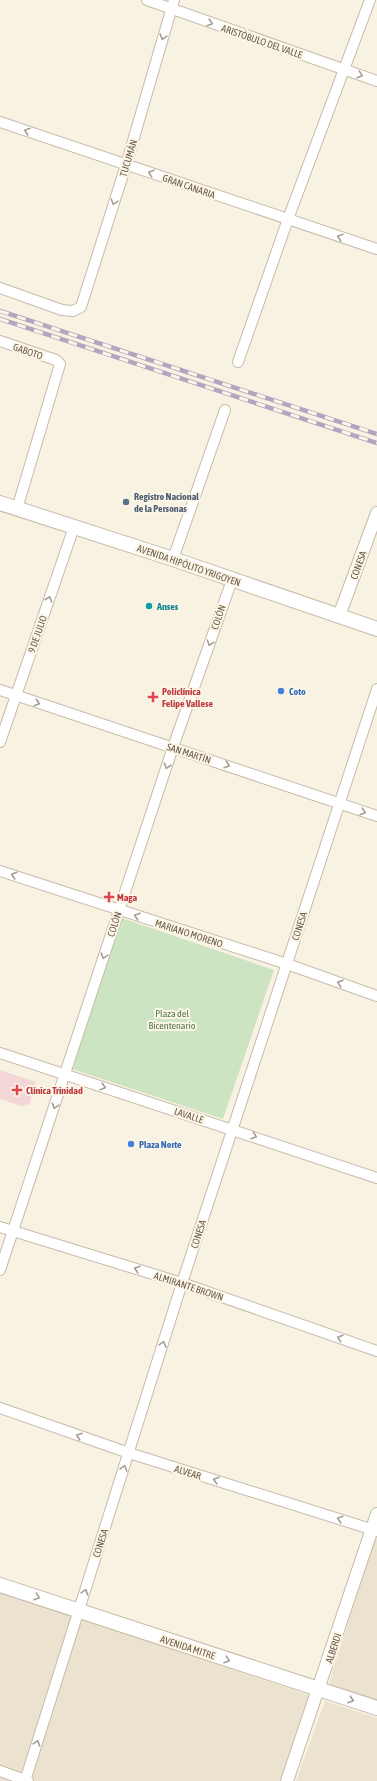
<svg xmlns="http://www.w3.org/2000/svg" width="377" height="1781" viewBox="0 0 377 1781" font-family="'Asap Condensed',sans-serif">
<rect width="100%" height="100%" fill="#f8f2e2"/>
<path fill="#ece2d0" d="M377 1533V1702L328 1686Z
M0 1591 311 1696 280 1781H0Z
M325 1701 377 1718V1781H296Z"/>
<path fill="#f5d6d7" d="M0 1070 36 1082 29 1105 25 1104 24 1107 0 1099Z"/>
<path fill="#cde4c3" d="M119 917 274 970 223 1119 69 1068Z"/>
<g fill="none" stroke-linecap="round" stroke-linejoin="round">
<defs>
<path id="minor" d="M147 0 377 81
M0 122 377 249
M0 288 62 310 73 311 81 307 126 165 174 0
M0 341 56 360 60 364 17 509
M238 362 288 219 370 0
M173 559 225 410
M0 690 377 816
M0 742 74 527
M0 871 287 964 377 996
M0 1053 377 1178
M0 1227 182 1283 377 1351
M0 1270 173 747 232 580
M0 1408 129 1453 377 1531
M0 1771 28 1781
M25 1781 182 1283 377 689"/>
<path id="tertiary" d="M339 616 377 513
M287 1781 377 1514"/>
<path id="secondary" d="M0 503 173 559 377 629
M0 1585 377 1708"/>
</defs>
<use href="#minor" stroke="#c7baab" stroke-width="12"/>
<use href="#tertiary" stroke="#c7baab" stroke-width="14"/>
<use href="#secondary" stroke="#c7b9a6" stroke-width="16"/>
<use href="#minor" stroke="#fff" stroke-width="10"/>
<use href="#tertiary" stroke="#fff" stroke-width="12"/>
<use href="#secondary" stroke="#fff" stroke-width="14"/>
<defs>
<path id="rail" d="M0 311 377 434
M0 319 377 443"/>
</defs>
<use href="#rail" stroke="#b5a3bf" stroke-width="4.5"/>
<use href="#rail" stroke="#fcf6e7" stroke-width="3" stroke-dasharray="9" stroke-linecap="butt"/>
</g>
<defs><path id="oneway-chevron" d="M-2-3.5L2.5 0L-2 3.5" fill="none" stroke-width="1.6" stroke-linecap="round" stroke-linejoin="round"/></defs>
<g stroke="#a79d94">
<use href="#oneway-chevron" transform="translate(210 23) rotate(19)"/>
<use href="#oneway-chevron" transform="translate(163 37) rotate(106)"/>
<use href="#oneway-chevron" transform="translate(360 75) rotate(19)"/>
<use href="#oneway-chevron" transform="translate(27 131) rotate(-161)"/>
<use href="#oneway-chevron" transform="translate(151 173) rotate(-161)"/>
<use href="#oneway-chevron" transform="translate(114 202) rotate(108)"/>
<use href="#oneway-chevron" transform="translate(340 237) rotate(-161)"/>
<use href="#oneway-chevron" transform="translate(49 599) rotate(-71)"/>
<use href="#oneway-chevron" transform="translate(210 643) rotate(109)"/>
<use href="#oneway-chevron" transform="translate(37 703) rotate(18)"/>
<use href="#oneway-chevron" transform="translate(227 765) rotate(18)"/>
<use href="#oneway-chevron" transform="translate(167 766) rotate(109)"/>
<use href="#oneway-chevron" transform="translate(363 812) rotate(19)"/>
<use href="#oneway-chevron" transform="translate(14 875) rotate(-162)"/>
<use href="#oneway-chevron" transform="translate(137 916) rotate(-162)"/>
<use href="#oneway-chevron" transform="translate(104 956) rotate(108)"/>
<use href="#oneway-chevron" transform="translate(340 983) rotate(-161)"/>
<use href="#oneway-chevron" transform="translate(103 1087) rotate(18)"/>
<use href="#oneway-chevron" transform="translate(55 1106) rotate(108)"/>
<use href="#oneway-chevron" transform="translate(254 1136) rotate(18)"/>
<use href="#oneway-chevron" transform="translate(137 1269) rotate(-163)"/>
<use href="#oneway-chevron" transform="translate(340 1338) rotate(-161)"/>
<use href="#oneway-chevron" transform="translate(163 1344) rotate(-73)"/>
<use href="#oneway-chevron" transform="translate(79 1436) rotate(-161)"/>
<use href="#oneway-chevron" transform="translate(124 1468) rotate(-72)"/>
<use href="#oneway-chevron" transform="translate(216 1480) rotate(-163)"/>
<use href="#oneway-chevron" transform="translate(340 1519) rotate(-163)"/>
<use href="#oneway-chevron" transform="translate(85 1592) rotate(-72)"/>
<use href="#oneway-chevron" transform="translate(37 1597) rotate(19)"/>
<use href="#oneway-chevron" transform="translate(227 1660) rotate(18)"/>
<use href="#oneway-chevron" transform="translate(351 1700) rotate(18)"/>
<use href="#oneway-chevron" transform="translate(37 1743) rotate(-72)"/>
</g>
<circle fill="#5c6f8a" stroke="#fcf6e7" stroke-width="1.5" cx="126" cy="502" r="4"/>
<circle fill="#0f9aa8" stroke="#fcf6e7" stroke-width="1.5" cx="149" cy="606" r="4"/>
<g fill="#3f7fe0" stroke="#fcf6e7" stroke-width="1.5">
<circle cx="281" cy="691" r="4"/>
<circle cx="131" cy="1144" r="4"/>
</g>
<g fill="#e0444e" stroke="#fcf6e7" stroke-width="1.5">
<path d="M151 691h4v4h4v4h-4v4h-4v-4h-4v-4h4z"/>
<path d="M107 891h4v4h4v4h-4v4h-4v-4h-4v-4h4z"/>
<path d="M15 1084h4v4h4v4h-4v4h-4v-4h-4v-4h4z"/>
</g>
<g text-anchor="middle" stroke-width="4" stroke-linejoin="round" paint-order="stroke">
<g font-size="10" fill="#6c5b4c" stroke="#fcf6e7">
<text transform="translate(262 41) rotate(19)" y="4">ARISTÓBULO DEL VALLE</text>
<text transform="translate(128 158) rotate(-73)" y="4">TUCUMÁN</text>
<text transform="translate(189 186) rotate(19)" y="4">GRAN CANARIA</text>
<text transform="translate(28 351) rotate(19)" y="4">GABOTO</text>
<text transform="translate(189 565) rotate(19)" y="4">AVENIDA HIPÓLITO YRIGOYEN</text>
<text transform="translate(358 565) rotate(-70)" y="4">CONESA</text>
<text transform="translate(218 617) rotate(-71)" y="4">COLÓN</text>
<text transform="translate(37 634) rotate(-71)" y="4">9 DE JULIO</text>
<text transform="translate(189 753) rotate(18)" y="4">SAN MARTÍN</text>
<text transform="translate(114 924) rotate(-72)" y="4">COLÓN</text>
<text transform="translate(299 926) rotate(-72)" y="4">CONESA</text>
<text transform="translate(189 933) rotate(18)" y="4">MARIANO MORENO</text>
<text transform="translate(189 1115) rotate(18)" y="4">LAVALLE</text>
<text transform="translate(198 1234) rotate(-72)" y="4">CONESA</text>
<text transform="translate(189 1286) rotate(18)" y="4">ALMIRANTE BROWN</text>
<text transform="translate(188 1472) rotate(17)" y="4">ALVEAR</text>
<text transform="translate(100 1543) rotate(-72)" y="4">CONESA</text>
<text transform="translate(188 1647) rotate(18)" y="4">AVENIDA MITRE</text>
<text transform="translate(333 1648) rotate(-72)" y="4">ALBERDI</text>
</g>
<g font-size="10" font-weight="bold" fill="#4e5e75" stroke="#fcf6e7" text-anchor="start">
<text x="134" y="500">Registro Nacional<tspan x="134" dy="12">de la Personas</tspan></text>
</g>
<g font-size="10" font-weight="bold" fill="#0d838f" stroke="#fcf6e7" text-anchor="start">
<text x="157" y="610">Anses</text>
</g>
<g font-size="10" font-weight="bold" fill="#be3a42" stroke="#fcf6e7" text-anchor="start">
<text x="162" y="695">Policlínica<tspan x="162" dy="12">Felipe Vallese</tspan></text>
<text x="117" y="901">Maga</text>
<text x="26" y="1094">Clínica Trinidad</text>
</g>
<g font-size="10" font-weight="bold" fill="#366cbe" stroke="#fcf6e7" text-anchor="start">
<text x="289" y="695">Coto</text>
<text x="139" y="1148">Plaza Norte</text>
</g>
<g font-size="10" fill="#527749" stroke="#fcf6e7">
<text x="172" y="1017">Plaza del<tspan x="172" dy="12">Bicentenario</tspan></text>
</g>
</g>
</svg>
